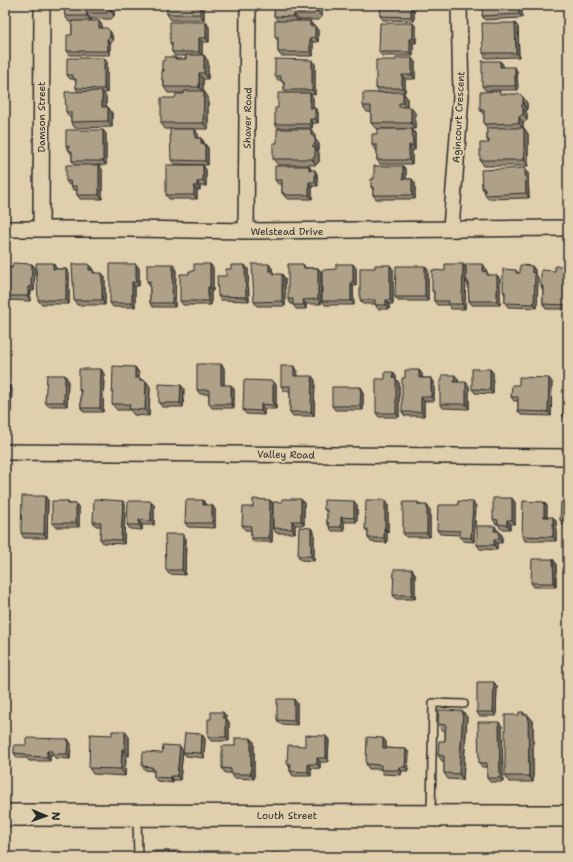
<svg xmlns="http://www.w3.org/2000/svg" width="573" height="862" viewBox="0 0 573 862" font-family="'Shantell Sans',sans-serif">
<rect width="100%" height="100%" fill="#e0cfac"/>
<filter id="ink" filterUnits="userSpaceOnUse"><feTurbulence type="fractalNoise" baseFrequency=".025" numOctaves="2"/><feDisplacementMap in="SourceGraphic" scale="8" xChannelSelector="R" yChannelSelector="G"/><feConvolveMatrix kernelMatrix="1 2 1 2 8 2 1 2 1" color-interpolation-filters="sRGB"/></filter>
<g filter="url(#ink)">
<g fill="none" stroke-linecap="round" stroke-linejoin="round">
<defs>
<path id="service" d="M431 814 433 703 464 704
M137 817 138 857"/>
<path id="minor" d="M451 228 461 96 459 5
M5 229H133L246 231 568 228
M41 229 42 5
M246 231 248 5
M5 452 568 457"/>
<path id="secondary" d="M5 815 568 816"/>
</defs>
<use href="#service" stroke="#2b2b2b" stroke-width="10"/>
<use href="#minor" stroke="#2b2b2b" stroke-width="18"/>
<use href="#secondary" stroke="#2b2b2b" stroke-width="24"/>
<use href="#service" stroke="#e0cfac" stroke-width="7"/>
<use href="#minor" stroke="#e0cfac" stroke-width="15"/>
<use href="#secondary" stroke="#e0cfac" stroke-width="21"/>
</g>
<path fill="#968a75" stroke="#2b2b2b" d="M64 5H113L114 7V16L111 19H91V21L102 25V28L110 31 112 35 113 41 110 43V55H70L67 51 72 35V22H69L65 16Z
M163 5H209V7H204V20H171L167 14V10Z
M275 5H321L320 6 322 8V17L318 20H299V21L313 25V26L318 30V42H313V56H281L278 52V41L275 37 278 21 274 16Z
M381 5H414V21L383 20 380 16Z
M522 5V18L485 20 482 16Z
M206 22 209 27V42H202V55L208 61V79H203V91L208 97V129H165L161 123 175 98 184 94V93H168L164 87V82L162 80 163 71 162 69 165 60 175 57 176 59H186V56H175L172 52V46L170 43Z
M416 27V43H413V56H382L379 52Z
M518 27 519 57 486 58 483 53Z
M500 61 503 65V67L517 71 518 90H485L482 86Z
M107 62V93H103L106 97V107H108L112 113V127L75 128 71 122V118H70L66 112 78 92 76 88V82L74 79H70L67 75Z
M415 62V79H405V92H403L407 98V107L415 113V129H376L371 123V112H367L363 106 379 92 376 88Z
M315 64V95L310 94 313 98V108H315L318 112V123H313L312 128H278L275 124 278 108 286 93 284 90V85L281 80H278L275 76Z
M502 94 527 103V110L526 112 527 114V120L523 123V128H524L528 134V166H484L480 160 489 143 487 140V128L484 124V115L480 110Z
M103 130 106 134V165H97L102 169V199H80L77 195V190H73L71 185H69L66 181 75 165 72 161V155L66 146Z
M415 133V150H412V164H380L377 160V149L375 150 372 145Z
M198 134V138H201L204 142V144H205L208 148V165L174 164 171 160Z
M315 135V139L319 144V150L318 152 319 153V162L316 165H278L273 159 277 143Z
M203 165 206 170V186H200V190H197V199H169L166 195Z
M403 166 406 170V179H412L415 183V199H376L373 195V190L371 187 374 179Z
M312 170 317 174 318 186H312V199H287L282 193V184H278L275 180Z
M528 173 529 198 488 199 485 195V192L482 188Z
M53 263 56 268V269H66L69 273V304H41L38 300Z
M32 264 35 268 34 291H31L30 301 5 300V267L12 268Z
M210 264 213 268V291H211V305H183L180 301 189 274 194 271Z
M303 264 306 268H318L321 272V304H306V309H296L293 305V304H291L288 299Z
M463 264 466 268 465 309H451L449 305H437L434 301V293L432 291 445 271Z
M483 264 486 269V271L489 275 500 279V305H472L469 301 468 285 466 281Z
M532 266 535 270V274L538 277 537 308 508 307 505 303V295L503 291 516 270 518 273H520Z
M568 266V309H546L543 304V290L541 286 555 271Z
M92 268V270H93L95 273 105 277V305H77L74 300Z
M139 268V286H135V307H113L110 303Z
M176 268 175 307H153L150 303V286L147 282Z
M272 268V271L275 274 285 279V306H257L254 302Z
M356 268V286H353L354 305H325L322 301 336 269Z
M248 269 249 301 221 300 218 296 226 276Z
M393 269V304H389V309H378L375 304H363L360 300Z
M428 270V301H398L395 297Z
M221 364 224 368V385L234 389V408H212L209 404V394H200L197 390Z
M135 367 139 373V378H140L142 380 146 381 150 387 149 416 134 415 130 410H117L112 404Z
M101 369 104 374 103 412H84L81 408V393L79 390Z
M490 369 493 373V394L475 393 472 389Z
M419 370 422 374V378H431L434 382V401H424V416H405L402 412 405 378Z
M297 371V376L315 380 314 416H293L290 412V391H284L281 386Z
M396 376V379L399 383V417H379L376 413 385 379Z
M458 379V382L469 386V409L443 408 440 404Z
M68 380 67 406H48L45 402Z
M273 381 276 385V409H264V415L246 414 243 410Z
M552 382 551 416 521 415 518 411V401H514L511 397 519 385Z
M5 385H9L12 389 11 412H5Z
M181 385 184 389 183 407H162L159 403Z
M361 387 363 391V410H335L332 406Z
M568 392V421L566 420 563 416Z
M48 500 47 538H24L21 533Z
M270 500 273 504 272 542H254L251 538V530H245L242 525 253 507Z
M385 500 388 504V532H387V543L371 542 368 538V533L365 529Z
M5 501 9 505 8 526H5Z
M67 501 70 504H76L79 508V527H55L52 523Z
M123 501 125 505 124 544 103 543 100 539 101 526H96L93 522Z
M418 502 421 505 430 510V537H406L403 533Z
M515 502V524H510V529H501L498 524H496L493 519Z
M544 502 547 506V517L556 521V541H525L522 536Z
M568 502V525H563L560 520Z
M304 503V525H295V533H276L273 528Z
M154 505V525H142V530L130 529 127 525Z
M206 505 215 509V528L188 527 185 523Z
M357 505V522H344V531H332L327 523V513L324 509Z
M476 506 474 542 463 541 460 537V535L440 534 437 530Z
M311 528 314 532V561L301 560 298 556Z
M498 531 502 535V543H497V550L480 549 477 545Z
M186 539 185 575 169 574 166 570Z
M556 563V587H534L531 583Z
M412 569 415 574V599H396L393 595Z
M494 682 497 687 496 716H479L477 712Z
M297 703V725L280 724 277 720Z
M523 712 526 715H528L533 721V782H509L505 776 519 715Z
M226 716V718L229 722V741H211L208 737 211 719Z
M467 717 463 780 448 779 444 773V761H442L438 755 445 741V731L442 730 438 724Z
M502 726 503 782H490L487 778V767H482L479 763Z
M202 734 205 739 204 758 186 756 183 752Z
M326 736 329 740 328 762H320V769L311 768V776H293L290 771V768L287 763 305 746Z
M129 737V756H126L125 776 93 774 89 768Z
M383 738 386 742V748L406 749 409 753 408 771H402L401 775 383 774 381 769H369L366 764Z
M68 739 71 744 70 759 55 758 53 755H50V761H29L27 758H17L14 753 26 745Z
M254 742V779L234 778 231 774V773H225L222 768 235 746Z
M183 751 180 780H173V783L157 781 154 777V773L153 771 145 770 142 766 162 753Z"/>
<path fill="#7a715f" stroke="#2b2b2b" d="M110 5H113L114 7V16L110 10Z
M200 5H203L204 7V20L200 14Z
M317 5H320L322 8V17L317 11Z
M411 5H414V21L411 17Z
M519 5H522V18L519 14Z
M86 13 91 19V22L87 16Z
M294 14 299 20V23L294 17Z
M99 21 102 25V32L99 28Z
M310 21 313 25V30L310 26Z
M206 22 209 27V42L206 38Z
M413 23 416 27V43L413 39Z
M515 23 518 27 519 57 516 53Z
M315 26 318 30V42L315 37Z
M110 31 112 35 113 41 110 37Z
M199 38 202 42V56L199 52Z
M310 38 313 42V56L310 52Z
M107 39 110 43V55L108 51Z
M410 39 413 43V56L410 52Z
M204 55 208 61V79L204 73Z
M104 58 107 62V93L104 89Z
M412 58 415 62V79L412 75Z
M312 60 315 64V95L312 90Z
M500 61 503 65V71L500 67Z
M515 67 517 71 518 90 515 86Z
M199 73 203 79V93L199 87Z
M402 75 405 79V92L402 88Z
M102 91 106 97V113L102 107Z
M204 91 208 97V129L203 123Z
M403 92 407 98V109L403 103Z
M310 93 313 98V112L310 108Z
M523 97 527 103V110L523 104Z
M108 107 112 113V127L108 121Z
M411 107 415 113V129L411 123Z
M315 108 318 112V123L315 119Z
M523 108 527 114V120L523 114Z
M519 117 523 123V129L519 123Z
M310 119 313 123 312 128 310 124Z
M524 128 528 134V166L524 160Z
M195 129 198 134V142L195 138Z
M311 129 315 135V139L319 144V150L315 144 311 135Z
M412 129 415 133V150L413 146Z
M103 130 106 134V165L103 161Z
M201 138 204 142V148L201 143Z
M205 144 208 148V165L205 161Z
M409 145 412 150V164L409 160Z
M315 147 319 153V162L316 165 312 159Z
M99 165 102 169V199L99 195Z
M203 165 206 170V186L203 181Z
M309 166 312 170V174L309 170Z
M403 166 406 170V183L403 179Z
M525 168 528 173 529 198 526 193Z
M315 170 317 174 318 186 315 182Z
M412 179 415 183V199L412 195Z
M197 182 200 186V190L197 186Z
M309 182 312 186V199L309 195Z
M194 186 197 190V199L194 195Z
M53 263 56 268V273L53 269Z
M32 264 35 268 34 291 31 287Z
M89 264 92 268V274L89 270Z
M136 264 139 268V286L136 282Z
M173 264 176 268 175 307 172 303Z
M210 264 213 268V291L210 287Z
M269 264 272 268V275L269 271Z
M353 264 356 268V286L353 282Z
M463 264 466 268 465 309 462 304Z
M483 264 486 269V276L483 272Z
M245 265 248 269 249 301 246 297Z
M390 265 393 269V304L390 300Z
M425 266 428 270V301L425 297Z
M532 266 535 270V274L538 277 537 308 534 304 532 273Z
M318 268 321 272V304L318 299Z
M66 269 69 273V304L66 300Z
M102 273 105 277V305L102 300Z
M282 274 285 279V306L282 301Z
M497 275 500 279V305L497 301Z
M132 282 135 286V307L132 303Z
M351 282 353 286 354 305 351 301Z
M28 287 31 291 30 301 28 296Z
M208 287 211 291V305L208 301Z
M303 300 306 304V309L304 305Z
M386 300 389 304V309L386 305Z
M221 364 224 368V389L221 385Z
M294 366 297 371V380L294 376Z
M135 367 139 373V384L135 378Z
M101 369 104 374 103 412 100 408Z
M490 369 493 373V394L490 390Z
M419 370 422 374V382L419 378Z
M393 372 396 376V379L399 383V417L396 413Z
M65 375 68 380 67 406 64 402Z
M455 375 458 379 457 386 454 382Z
M312 376 315 380 314 416 311 412Z
M431 378 434 382V401L431 397Z
M549 378 552 382 551 416 548 412Z
M146 381 150 387 149 416 145 410Z
M273 381 276 385V409L273 405Z
M466 382 469 386V409L466 404Z
M9 385 12 389 11 412 8 408Z
M181 385 184 389 183 407 180 403Z
M231 385 234 389V408L231 404Z
M361 387 363 391V410L360 406Z
M421 397 424 401V416L421 412Z
M261 404 264 409V415L261 411Z
M45 496 48 500 47 538 44 534Z
M512 498 515 502V524L512 520Z
M301 499 304 503V525L301 521Z
M203 500 206 505H203Z
M270 500 273 504 272 542 269 538Z
M385 500 388 504V532L385 528Z
M6 501 9 505 8 526 5 522Z
M123 501 125 505 124 544 121 540Z
M151 501 154 505V525L151 521Z
M354 501 357 505V522L354 518Z
M473 502 476 506 474 542 471 538Z
M544 502 547 506 546 521 544 517Z
M76 504 79 508V527L76 523Z
M212 505 215 509V528L212 523Z
M427 505 430 510V537L427 533Z
M341 517 344 522V531L341 527Z
M553 517 556 521V541L553 537Z
M139 520 142 525V530L139 525Z
M507 520 510 524V529L507 525Z
M292 521 295 525V533L292 529Z
M495 526 498 531H494Z
M311 528 314 532V561L311 556Z
M384 528 387 532V543L384 538Z
M499 531 502 535V543L499 539Z
M183 534 186 539 185 575 182 570Z
M494 539 497 543V550L494 545Z
M553 559 556 563V587L554 583Z
M412 569 415 574V599L412 595Z
M494 682 497 687 496 716 493 712Z
M294 699 297 703V725L294 721Z
M463 711 467 717 463 780 459 774Z
M223 712 226 716V722L223 718Z
M528 715 533 721V782L529 776Z
M226 718 229 722V741L226 737Z
M499 722 502 726 503 782 500 778Z
M125 731 129 737V756L125 750Z
M202 734 205 739 204 758 201 753Z
M326 736 329 740 328 762 326 758Z
M251 738 254 742V779L251 774Z
M383 738 386 742V752L383 748Z
M68 739 71 744 70 759 67 754Z
M180 746 183 751 180 780 177 776Z
M122 749 126 756 125 776 121 769Z
M406 749 409 753 408 771 405 767Z
M47 751 50 755V761L47 757Z
M317 758 320 762V769L317 764Z
M308 764 311 768V776L308 772Z
M399 767 402 771 401 775 398 770Z
M170 776 173 780V783L170 778Z
M180 851 183 855V857H180Z
M229 851 233 857H234H229Z"/>
<path fill="#aea188" stroke="#2b2b2b" d="M64 5H110V10L107 13H86L87 16H65Z
M164 5H200V14H167V8L166 5Z
M275 5H317V11L314 14H294V17L274 16Z
M381 5H411V17L380 16Z
M483 5H519V14L482 16Z
M72 21H99V28H107L110 31V37L107 39 108 51H67V35H72Z
M275 21H310V26H315V37L310 38V52H278V37H275Z
M170 22H206V38H199V52H172V43H170Z
M380 23H413V39H410V52H379Z
M482 23H515L516 53H483Z
M186 55H204V73H199V87H164V80H162V71H164V69H162V61L165 60V57H175V59H186Z
M67 58H104V89L76 88V79H73V75H67Z
M396 58H412V75H402V88H376V60H396Z
M275 59 312 60V90H284V81H281V76H275Z
M482 61H500V67H515V86H482Z
M102 91V107H108V121L71 122V112H66L65 92Z
M184 91H204L203 123H161V98H175L176 94H184Z
M500 91V94H520L523 97V104L521 106 523 108V114L519 117V123L484 124V110H480V92Z
M403 92V103H399V107H411V123H371V106H363V93Z
M278 93H310V108H315V119H310V124H275V108H278Z
M487 128H524V160H480V143H489V140H487Z
M170 129H195V138H201V143L205 144V161L171 160Z
M277 129H311V135L315 138V144L312 146 315 147V156L312 159H273V143H277Z
M377 129H412L413 146 409 145V160H377V145H372V134H377Z
M66 130H103V161H72V151H69V146H66Z
M66 165H99V195H77V186H71L70 181H66Z
M166 165H203V181L197 182V186H194V195H166Z
M275 166H309V170H315V182H309V195H284V193H282V180H275Z
M374 166H403V179H412V195H373V187H371V179H374Z
M525 168 526 193 485 195V188H482L481 170Z
M13 263 32 264 31 287H28V296H5V267L12 268Z
M36 263H53V269H66V300H38Z
M72 264H89V270H93V273H102V300H74Z
M110 264H136V282H132V303H110Z
M147 264H173L172 303H150V281L147 282Z
M194 264H210V287H208V301H180V274H189V271H194Z
M252 264H269V271H273V274H282V301L254 302Z
M288 264H303L304 268H318V299L303 300 304 305H293V299H288Z
M336 264H353V282H351V301H322V270L336 269Z
M445 264H463L462 304H448L449 301H434V291H432V270L445 271Z
M466 264H483V272L487 271V275H497V301H469L468 281H466Z
M231 265H245L246 297 218 296 217 276H226V269H231Z
M375 265H390V300H386V305H375V300H360V268H375Z
M520 265 532 266V273H535L534 304 505 303V292L503 291V269L516 270V273H520Z
M396 266H425V297H395Z
M555 266H568V305L543 304V286H541V270L555 271Z
M197 364H221V385H231V404H209V390H197Z
M113 366 135 367V378H140V380L146 381 145 410 129 409 130 404H112Z
M281 366H294V376H312L311 412H290V386H281Z
M79 369H101L100 408H81V390H79Z
M472 369H490V390L472 389Z
M405 370H419V378H431V397H421V412H402V378H405Z
M385 372H393V378L396 379V413H376V379H385Z
M47 375H65L64 402H45Z
M442 375H455L454 382H466V404H440V381H442Z
M519 377 549 378 548 412 518 411V397H511L512 385H519Z
M244 380 273 381V405L261 404V411L243 410Z
M159 384 181 385 180 403H159Z
M5 385H9L8 408H5Z
M332 387H361L360 406H332Z
M564 392H568V416H563Z
M22 496H45L44 534 21 533Z
M493 498H512V520H507V525L498 524V520L493 519Z
M94 499 123 501 121 540 100 539 101 522H93Z
M253 499 270 500 269 538H251V526L242 525 243 507H253Z
M282 499H301V521H292V529L273 528V502H282Z
M186 500H203V505H212V523H185Z
M324 500 354 501V518L341 517V527H329V523H327V510L324 509Z
M366 500H385V528H384V538H368V529H365Z
M5 501H6L5 522Z
M52 501H67L68 504H76V523H52Z
M128 501H151V521L139 520V525H127Z
M458 501 473 502 471 538 460 537V531L437 530 438 505H458Z
M523 501 544 502V517H553V537L522 536Z
M403 502H418V505H427V533H403Z
M561 502H568V521L560 520Z
M477 526H495L494 531H499V539H494V545H477Z
M299 527 311 528V556H298Z
M165 534H183L182 570H166Z
M532 559H553L554 583H531Z
M394 569H412V595H393Z
M477 682H494L493 712H477Z
M277 699H294V721L277 720Z
M439 710 463 711 459 774 444 773V756L438 755 439 741H445L446 725 438 724Z
M211 712H223V718H226V737H208V719H211Z
M519 712H523V715H528L529 776H505V715H519Z
M478 722H499L500 778H487V763H479Z
M112 731H125V750L122 749 121 769 89 768 90 734 112 735Z
M185 733 202 734 201 753 183 752Z
M305 735 326 736V758H317V764H308V772L290 771 291 764 287 763 288 745 305 746Z
M367 737 383 738V748L406 749 405 767H399L398 770H381V765L366 764Z
M26 738 68 739 67 754H52V751H47V757L26 756V754L14 753V745H26Z
M235 738H251V774H231V769L222 768V746H235Z
M163 745 180 746 177 776H170V778L154 777V769H152V767L142 766 143 752 162 753Z
M151 851H180V857H151Z
M203 851H229V857H203Z
M272 853 285 854V857H253V856L272 857Z
M564 853H568V857H556V856L563 857Z
M353 856H365V857H353Z
M438 856H455V857H438Z"/>
</g>
<g text-anchor="middle" stroke-width="4" stroke-linejoin="round" paint-order="stroke">
<g font-size="10" fill="#2b2b2b" stroke="#e0cfac">
<text transform="translate(41 117) rotate(-90)" y="4">Damson Street</text>
<text transform="translate(458 117) rotate(-87)" y="4">Agincourt Crescent</text>
<text transform="translate(247 118) rotate(-89)" y="4">Shaver Road</text>
<text x="287" y="235">Welstead Drive</text>
<text transform="translate(286 454) rotate(1)" y="4">Valley Road</text>
<text x="287" y="819">Louth Street</text>
</g>
</g>
<rect width="573" height="862" fill="none" stroke="#e0cfac" stroke-width="20"/>
<rect x="10" y="10" width="553" height="842" fill="none" stroke="#2b2b2b" stroke-width="1.5" filter="url(#ink)"/>
<g transform="translate(46 816) rotate(92)" stroke="#e0cfac" stroke-width="3" paint-order="stroke">
<path d="M0-3L7 15L0 10L-7 15Z" fill="#2b2b2b"/>
<text y="-6" font-size="11" font-weight="bold" text-anchor="middle" fill="#2b2b2b">N</text>
</g>
</svg>
